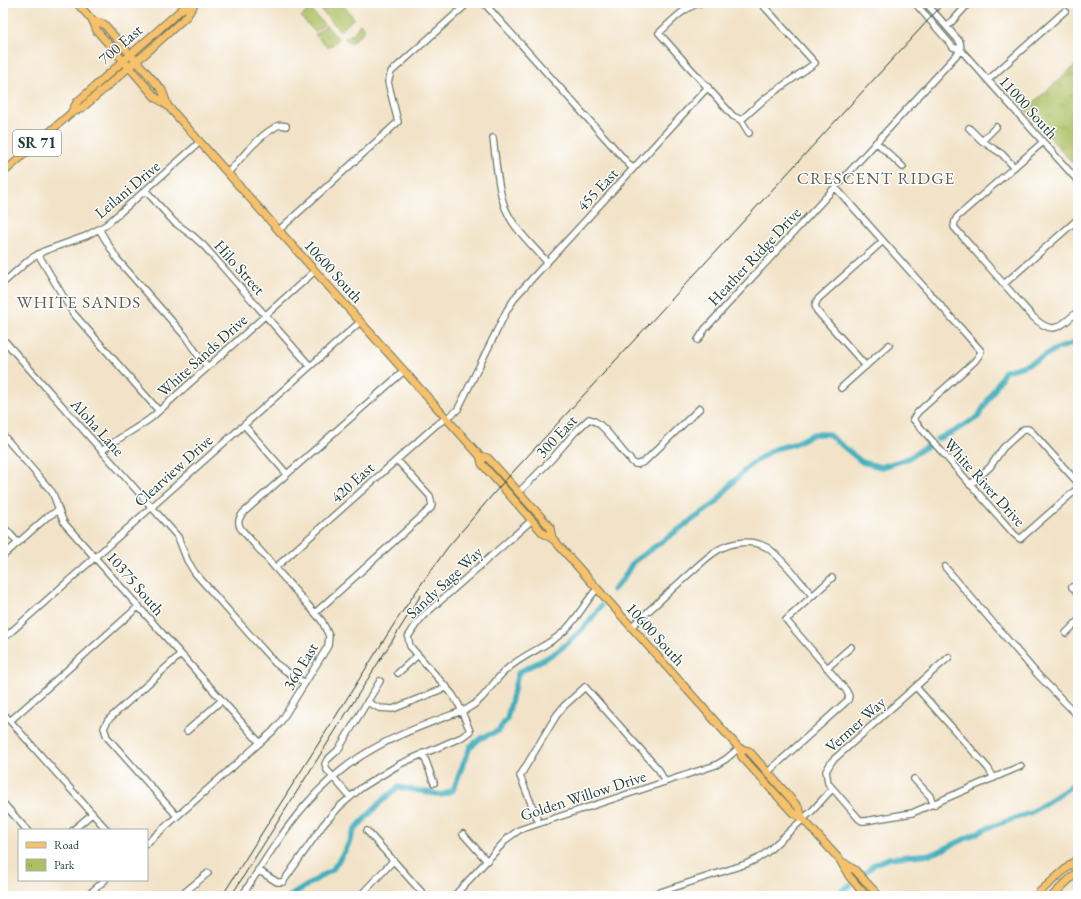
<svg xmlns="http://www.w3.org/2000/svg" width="1081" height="899" viewBox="0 0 1081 899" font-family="'EB Garamond',serif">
<defs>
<pattern id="park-tufts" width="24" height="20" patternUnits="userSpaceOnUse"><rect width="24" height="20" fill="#aebf62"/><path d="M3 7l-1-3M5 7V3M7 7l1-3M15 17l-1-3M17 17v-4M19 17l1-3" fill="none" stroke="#8d9c52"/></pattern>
</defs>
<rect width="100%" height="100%" fill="#fff"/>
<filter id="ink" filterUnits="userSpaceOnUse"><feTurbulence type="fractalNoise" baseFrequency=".025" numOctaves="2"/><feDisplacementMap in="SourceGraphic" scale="8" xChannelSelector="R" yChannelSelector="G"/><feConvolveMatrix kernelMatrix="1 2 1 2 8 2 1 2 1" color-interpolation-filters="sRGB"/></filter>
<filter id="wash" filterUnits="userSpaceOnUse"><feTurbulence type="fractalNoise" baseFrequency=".012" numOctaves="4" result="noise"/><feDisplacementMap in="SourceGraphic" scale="16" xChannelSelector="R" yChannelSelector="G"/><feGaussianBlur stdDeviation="0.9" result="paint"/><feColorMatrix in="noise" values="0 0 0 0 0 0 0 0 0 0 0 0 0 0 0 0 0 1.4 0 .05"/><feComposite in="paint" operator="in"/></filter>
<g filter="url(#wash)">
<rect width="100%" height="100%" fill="#f2e3c8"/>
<path fill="#aebf62" stroke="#667e4b" d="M319 3H341L354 18 340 31 317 5Z
M310 9 324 24 315 32 301 17Z"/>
<path fill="url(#park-tufts)" stroke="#667e4b" d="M360 24 365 30 350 44 345 38 354 33Z
M326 25 339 39 328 48 315 35Z
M1078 63V169L1025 110Z"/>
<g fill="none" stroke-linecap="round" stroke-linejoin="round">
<path stroke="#40afbd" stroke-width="5.5" d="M937 439 953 432 978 417 1005 371 1023 366 1035 361 1056 349 1078 342
M613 590 623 579 633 562 716 503 731 484 750 465 774 449 794 444 813 434H828L862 462 881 467 907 459 929 445
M865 873 875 864 889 858 931 854 942 850 987 828 1030 813 1064 791 1078 781
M290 896 333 869 346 849 355 829 380 803 398 787 442 795 453 790 470 747 481 738 498 731 507 719 518 673C529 666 542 661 553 654 573 641 587 625 601 606
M834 896 850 885"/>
</g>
</g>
<g filter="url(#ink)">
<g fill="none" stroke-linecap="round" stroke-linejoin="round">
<defs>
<path id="minor" d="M484 3 633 169
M700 3C683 8 672 21 659 33L733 116 741 120 749 133
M915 3 953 47 961 50 1078 181
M926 3 960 42 961 50
M947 27 969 3
M988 80 1065 11
M741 120 767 97 815 63 761 3
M969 128 982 141 1002 154 1014 167
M493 138C496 160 498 196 508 214 516 231 535 248 547 262
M982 141 996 127
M876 142 903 167
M1043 142 957 217 955 221 954 227 1032 316C1053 337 1060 327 1078 311
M228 173C240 159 258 137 274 128 277 125 282 125 286 126
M835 187 981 351 980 354 975 361 918 412 913 419 1014 534 1020 539 1078 488
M146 191 174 222 193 236 204 246 310 366
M99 229 117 259 185 336 200 358 208 367
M279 230 398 122 388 82 391 72 468 3
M38 254 73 313 159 411
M3 283 30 259 44 251 86 236 106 225 200 142
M1004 284 1078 219
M3 339 178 537 187 560 195 573 275 663 286 671 305 683
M698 340 705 329 961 50
M866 366 817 311 815 305 818 299 883 241
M841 388 889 345
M244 425 287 474
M3 435 52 492C57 502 59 514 65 524L260 743
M102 451C117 438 135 430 151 418L315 271
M970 485 990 467 1003 448 1024 429H1028L1032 432 1078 483
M519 492 551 460 575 432 589 419C604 422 619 449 630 459 631 461 633 463 635 464 638 465 641 463 644 462L700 408
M3 526 18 543
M3 556 47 517 59 510
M945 567 1038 675 1078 716
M275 568 436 425 454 413 458 409 507 310 517 295 708 87
M1072 587 1078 593
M315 613 431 508 432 505 430 496 397 460
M631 627C651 609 670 591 690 573 699 565 708 556 718 550 732 542 751 539 766 547 779 554 801 583 812 595
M1066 633 1078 621
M3 639 360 322
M949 657 832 761 826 771 828 783 859 819 862 821H865L912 813 1021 766
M827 668 851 647
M398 673 418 655
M916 687 988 768 994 778
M367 702 379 708 393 709 447 687
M3 713 107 830
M10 721 139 606
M187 731 222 700
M423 753 434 783
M768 772 848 700 849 696 846 690 786 620 832 578
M914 779 930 796 934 805
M350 797 327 770 325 764 327 760 338 750 380 681
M3 803 27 830
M177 816 107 737 104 728 108 720 181 654
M539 823 520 776 556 716 564 706 585 687 659 770 665 782
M73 830 92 814
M367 831 425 896
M463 834 487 861
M147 843 272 732 280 723 328 646 329 636 322 621 242 530C237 524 238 519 243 513L404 371
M258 870 277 882H283L323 825 339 807 361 788 400 764 462 737 470 731 459 705 452 694 410 646 408 637 415 626 422 617 532 520
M87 896 105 880
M180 896 208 873
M242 896C281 835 313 780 380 745 407 730 438 720 467 709 486 699 491 683 506 670 522 655 544 648 561 634 576 622 584 603 597 589
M360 896 393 861
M454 896 508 838 519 830 716 765 726 759 739 748
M648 896 746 864 757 859 766 853 813 810 832 789"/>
<path id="major" d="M77 3 93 21 97 31 129 67 155 97 167 105 480 456 482 464 543 533 554 540 739 748 742 757 793 813 803 819 840 860 849 876 866 896
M93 21 104 24 114 36 162 90 167 104
M71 113 77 102 182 9 194 4
M3 173 71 113 82 108 136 61 144 55 187 16 195 3
M480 456 488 458 550 527 552 538
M739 748 749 751 799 808 803 819
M841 861 855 870 879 896
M1035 896 1078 858
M1052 896 1078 871"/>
</defs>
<use href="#minor" stroke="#697768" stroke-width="8"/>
<use href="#major" stroke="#697768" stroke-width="9"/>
<use href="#minor" stroke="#fff" stroke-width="5.5"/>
<use href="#major" stroke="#f6c16b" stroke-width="7"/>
<path stroke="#1f3d34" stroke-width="1" d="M222 896 396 621 422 583 448 547 501 485 944 3
M231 896 421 595"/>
</g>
</g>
<g text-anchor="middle" stroke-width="3" stroke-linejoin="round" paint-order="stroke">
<rect fill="#fff" stroke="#627771" stroke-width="1" x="13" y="130" width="48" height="26" rx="3"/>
<g font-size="15" font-weight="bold" fill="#1f3d34">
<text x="37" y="148">SR 71</text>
</g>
<g font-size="16" fill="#1f3d34" stroke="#fff">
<text transform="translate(120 44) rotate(-41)" y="6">700 East</text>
<text transform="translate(1029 107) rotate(48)" y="6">11000 South</text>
<text transform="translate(127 189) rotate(-40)" y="6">Leilani Drive</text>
<text transform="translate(597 189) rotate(-47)" y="6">455 East</text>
<text transform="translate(754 256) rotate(-47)" y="6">Heather Ridge Drive</text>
<text transform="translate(240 267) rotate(48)" y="6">Hilo Street</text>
<text transform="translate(334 271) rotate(48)" y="6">10600 South</text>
<text transform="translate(202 355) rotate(-42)" y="6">White Sands Drive</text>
<text transform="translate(98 427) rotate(48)" y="6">Aloha Lane</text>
<text transform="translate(556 436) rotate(-47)" y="6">300 East</text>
<text transform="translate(173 470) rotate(-42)" y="6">Clearview Drive</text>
<text transform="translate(352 482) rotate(-42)" y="6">420 East</text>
<text transform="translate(985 482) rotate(48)" y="6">White River Drive</text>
<text transform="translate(444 582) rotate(-43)" y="6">Sandy Sage Way</text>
<text transform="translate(136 583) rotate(49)" y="6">10375 South</text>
<text transform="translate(656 634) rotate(48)" y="6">10600 South</text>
<text transform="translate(300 666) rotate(-59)" y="6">360 East</text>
<text transform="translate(855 724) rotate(-42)" y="6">Vermer Way</text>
<text transform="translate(583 795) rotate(-18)" y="6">Golden Willow Drive</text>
</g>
<g font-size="17" letter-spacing="1" fill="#5d5d53" stroke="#fff">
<text x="876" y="184">CRESCENT RIDGE</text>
<text x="79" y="308">WHITE SANDS</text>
</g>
</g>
<rect width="1081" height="899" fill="none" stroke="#fff" stroke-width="16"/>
<rect x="18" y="829" width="130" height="52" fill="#ffffff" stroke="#a5b1ae"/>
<rect x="26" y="842" width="20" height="6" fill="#f6c16b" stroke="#a5b1ae"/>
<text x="54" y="849" font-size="12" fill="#1f3d34">Road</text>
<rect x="26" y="859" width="20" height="12" fill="url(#park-tufts)" stroke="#a5b1ae"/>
<text x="54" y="869" font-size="12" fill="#1f3d34">Park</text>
</svg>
